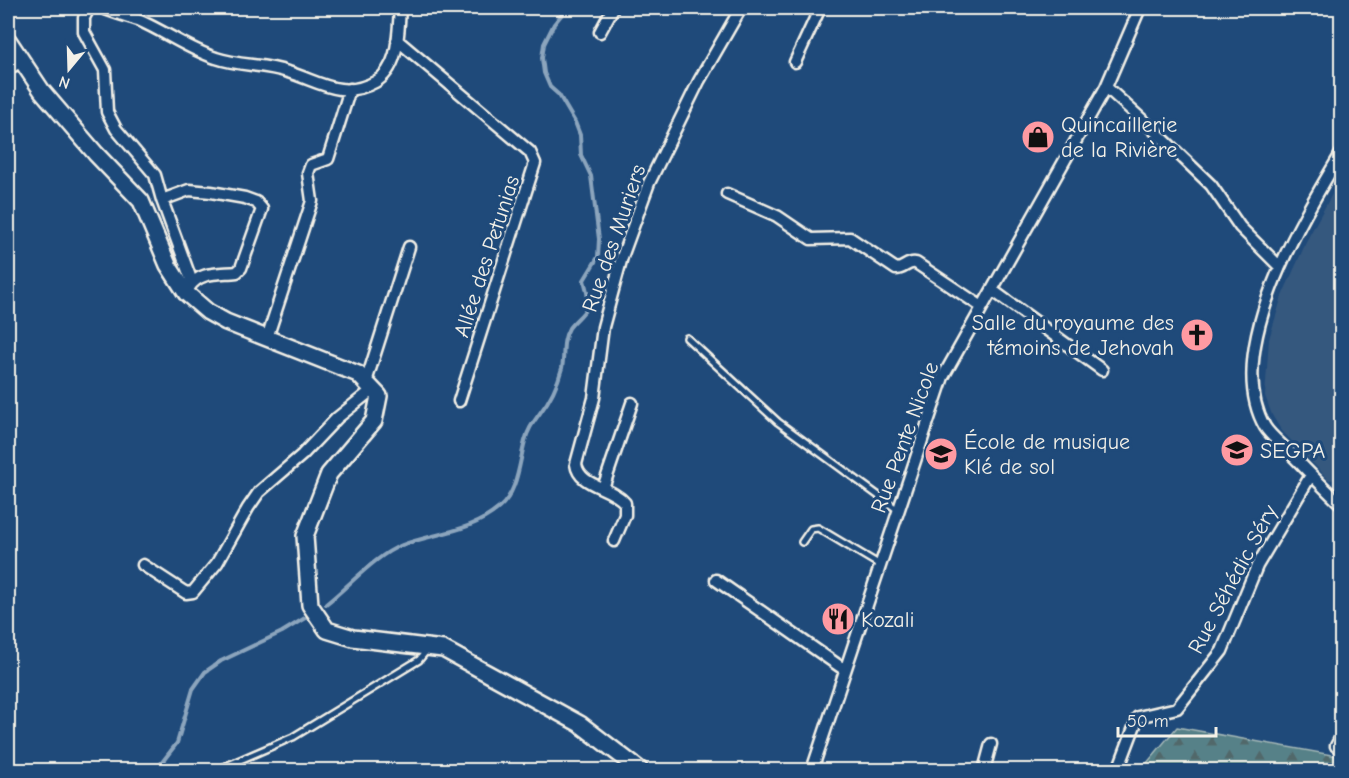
<svg xmlns="http://www.w3.org/2000/svg" width="1349" height="778" viewBox="0 0 1349 778" font-family="'Comic Neue',sans-serif">
<defs>
<pattern id="forest-firs" width="22" height="20" patternUnits="userSpaceOnUse" patternTransform="scale(1.5)"><rect width="22" height="20" fill="#578188"/><path d="M5 1l3.5 6h-7zM16 11l3.5 6h-7z" fill="#51676a"/></pattern>
</defs>
<rect width="100%" height="100%" fill="#1f4a7a"/>
<filter id="ink" filterUnits="userSpaceOnUse"><feTurbulence type="fractalNoise" baseFrequency=".0167" numOctaves="2"/><feDisplacementMap in="SourceGraphic" scale="12" xChannelSelector="R" yChannelSelector="G"/><feConvolveMatrix kernelMatrix="1 2 1 2 8 2 1 2 1" color-interpolation-filters="sRGB"/></filter>
<g filter="url(#ink)">
<path fill="#35587e" d="M1341 178 1342 479 1329 480 1281 430 1272 415 1265 396 1269 339 1282 296 1309 236Z"/>
<path fill="url(#forest-firs)" stroke="#a6b9b8" stroke-width="1.5" d="M1177 727 1337 756 1341 749V770H1141Z"/>
<g fill="none" stroke-linecap="round" stroke-linejoin="round">
<path stroke="#8ca5bd" stroke-width="4" d="M326 604C349 586 376 555 402 545 435 533 471 532 499 508 518 492 519 463 525 441 528 429 533 423 540 413 550 400 558 383 562 368 565 353 561 343 569 328 574 321 584 314 587 307 590 299 586 288 584 280L598 257 599 239 591 176 581 155 580 135 575 122 559 95 550 87 544 73 542 58 544 44 554 24 567 8
M156 770 177 743 193 689 205 672 221 661 282 632 305 618"/>
<defs>
<path id="service" d="M687 338 778 422 898 510
M802 542 811 529 818 528 880 565
M217 770 293 737 419 660 427 650"/>
<path id="minor" d="M89 8 84 18V32L105 70 107 112 116 129 155 175 162 200 192 282
M103 8C115 13 126 16 138 20 164 31 188 49 216 58 239 66 264 64 288 72 318 81 342 100 375 82 400 68 398 32 400 8
M600 32 613 8
M397 40 530 152 535 163 459 401
M795 62 820 8
M8 69 22 61
M1106 87 1158 134 1211 185 1240 227 1280 267
M1342 152C1303 217 1221 351 1265 427 1270 435 1280 443 1287 450 1305 468 1323 487 1342 505
M727 194 777 216 811 239 850 238 896 269C904 269 908 261 916 263L982 307
M162 200 189 190 211 192 245 198 256 202 262 209 241 268 237 272C220 274 198 271 189 288
M992 290 1102 370
M267 338 312 201 308 173 311 165 328 159 350 89
M366 382 409 247
M603 488 632 403
M614 541 625 515V503C611 486 579 487 576 464L594 398 603 327 622 257 649 183 699 81 741 8
M143 565 186 593 193 592 217 563 248 508 259 492 302 455 337 418 372 390
M716 580 845 670
M1336 746 1342 735
M812 770 943 377 1106 87 1140 8
M984 770 991 744
M1118 770 1138 717 1177 708 1222 651 1257 566 1311 475"/>
<path id="secondary" d="M8 40 42 91 96 154 141 201 168 265 186 293 208 312 226 322 358 374 379 396 374 421 329 474 305 536 310 605 327 630 353 638 443 649 580 724 640 770"/>
</defs>
<use href="#service" stroke="#f4f1e8" stroke-width="10"/>
<use href="#minor" stroke="#f4f1e8" stroke-width="15"/>
<use href="#secondary" stroke="#f4f1e8" stroke-width="20"/>
<use href="#service" stroke="#1f4a7a" stroke-width="5"/>
<use href="#minor" stroke="#1f4a7a" stroke-width="10"/>
<use href="#secondary" stroke="#1f4a7a" stroke-width="15"/>
</g>
</g>
<defs>
<symbol id="shop-disc" viewBox="-11 -11 22 22"><circle r="9.5" fill="#ff9aa2" stroke="#1f4a7a"/><path d="M-5-2.5h2.3a2.7 3.5 0 0 1 5.4 0H5L5.5 6h-11ZM-1.5-2.5h3a1.5 2.3 0 0 0-3 0Z" fill="#111"/></symbol>
<symbol id="church-disc" viewBox="-11 -11 22 22"><circle r="9.5" fill="#ff9aa2" stroke="#1f4a7a"/><path d="M-1.2-6h2.4v3.5h3.3v2.4h-3.3V6h-2.4V-.1h-3.3v-2.4h3.3Z" fill="#111"/></symbol>
<symbol id="school-disc" viewBox="-11 -11 22 22"><circle r="9.5" fill="#ff9aa2" stroke="#1f4a7a"/><path d="M0-5L7-2L0 1L-7-2ZM-4 1L0 2.5L4 1V4Q0 6-4 4Z" fill="#111"/></symbol>
<symbol id="restaurant-disc" viewBox="-11 -11 22 22"><circle r="9.5" fill="#ff9aa2" stroke="#1f4a7a"/><path d="M-5-6h1v4h1v-4h1v4h1v-4h1v5L-1.5 .5V6h-2V.5L-5-1ZM5-6V6H3V1.5H1.5Q1.5-4 5-6Z" fill="#111"/></symbol>
</defs>
<g fill-rule="evenodd">
<use href="#shop-disc" x="1019" y="118" width="38" height="38"/>
<use href="#church-disc" x="1178" y="316" width="38" height="38"/>
<use href="#school-disc" x="1218" y="431" width="38" height="38"/>
<use href="#school-disc" x="922" y="435" width="38" height="38"/>
<use href="#restaurant-disc" x="819" y="600" width="38" height="38"/>
</g>
<g text-anchor="middle" stroke-width="6" stroke-linejoin="round" paint-order="stroke">
<g font-size="22" fill="#f4f1e8" stroke="#1f4a7a" text-anchor="start">
<text x="1061" y="132">Quincaillerie<tspan x="1061" dy="25">de la Rivière</tspan></text>
<text x="1174" y="330" text-anchor="end">Salle du royaume des<tspan x="1174" dy="25">témoins de Jehovah</tspan></text>
<text x="964" y="449">École de musique<tspan x="964" dy="25">Klé de sol</tspan></text>
<text x="1260" y="458">SEGPA</text>
<text x="861" y="627">Kozali</text>
</g>
<g font-size="22" fill="#f4f1e8" stroke="#1f4a7a">
<text transform="translate(613 238) rotate(-71)" y="8">Rue des Muriers</text>
<text transform="translate(486 256) rotate(-72)" y="8">Allée des Petunias</text>
<text transform="translate(904 437) rotate(-70)" y="8">Rue Pente Nicole</text>
<text transform="translate(1232 579) rotate(-62)" y="8">Rue Séhédic Séry</text>
</g>
</g>
<rect width="1349" height="778" fill="none" stroke="#1f4a7a" stroke-width="30"/>
<rect x="15" y="15" width="1319" height="748" fill="none" stroke="#f4f1e8" stroke-width="2" filter="url(#ink)"/>
<g transform="translate(69 69) rotate(199)" stroke="#1f4a7a" stroke-width="4.5" paint-order="stroke">
<path d="M0-4.5L10 22L0 15L-10 22Z" fill="#f4f1e8"/>
<text y="-9" font-size="16" font-weight="bold" text-anchor="middle" fill="#f4f1e8">N</text>
</g>
<path d="M1118 727v9h98v-9" fill="none" stroke="#f4f1e8" stroke-width="3"/>
<text x="1127" y="727" font-size="18" fill="#f4f1e8" stroke="#1f4a7a" stroke-width="4.5" paint-order="stroke">50 m</text>
</svg>
